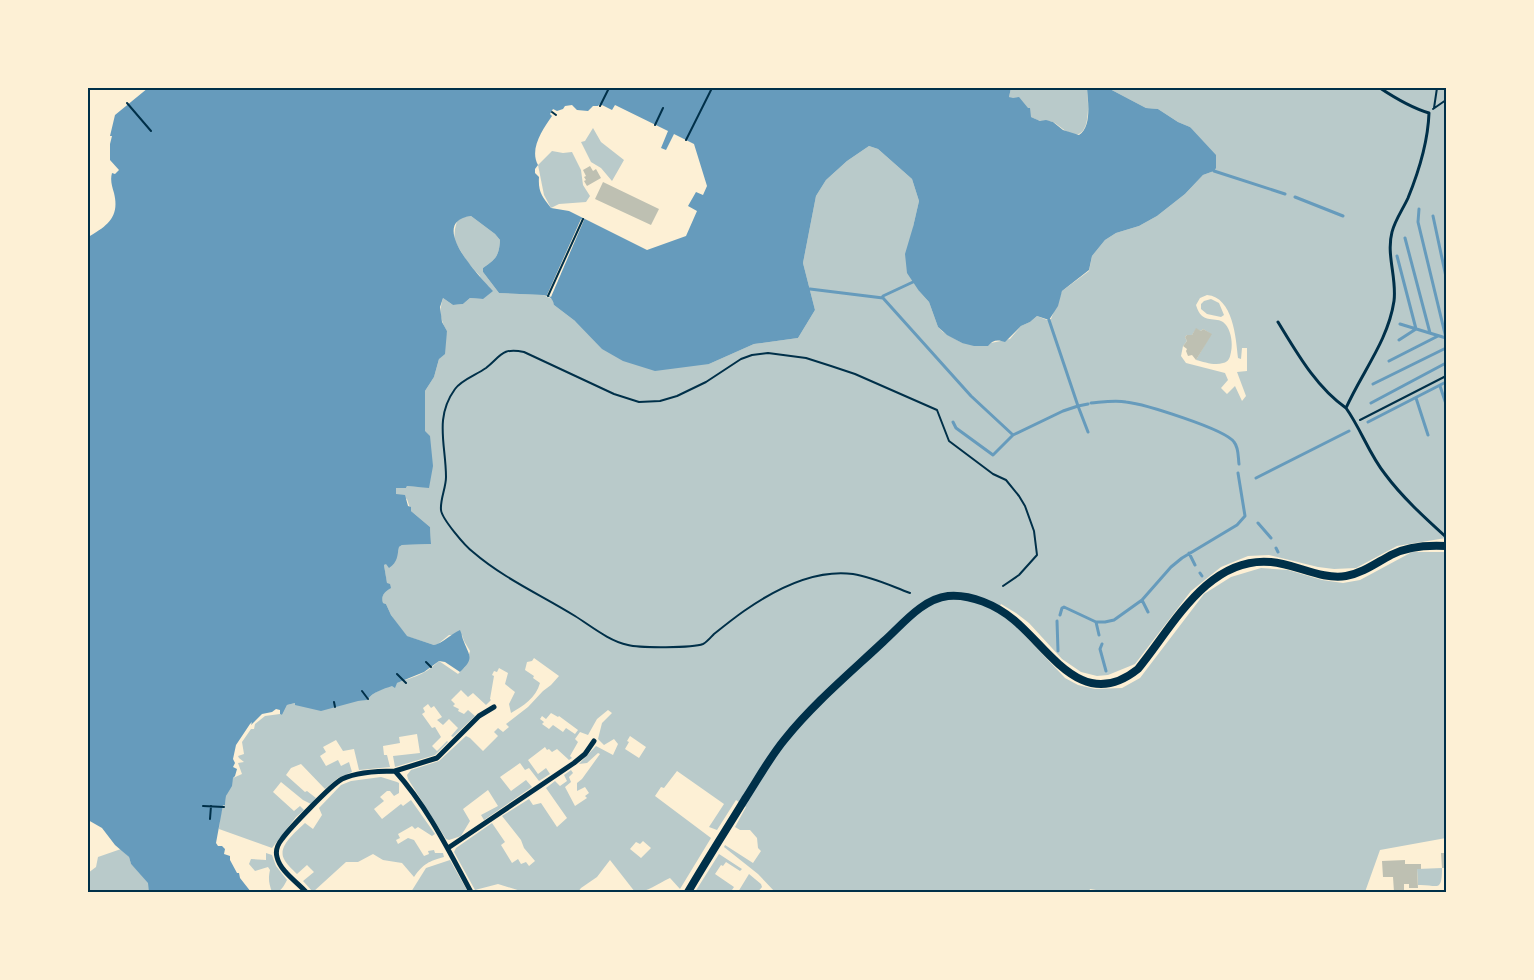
<svg xmlns="http://www.w3.org/2000/svg" width="1534" height="980" viewBox="0 0 1534 980" font-family="'Nunito Sans',sans-serif">
<rect width="100%" height="100%" fill="#fdf0d5"/>
<path fill="#b9caca" fill-rule="evenodd" d="M1011 88H1087C1088 98 1092 139 1073 134 1065 132 1060 126 1053 122 1049 120 1045 122 1041 121 1038 121 1035 118 1030 117V110L1009 97Z
M1108 88H1446V538L1397 546 1356 568 1334 569 1318 567 1269 555 1248 556 1221 567 1191 591 1135 664 1108 675 1097 676 1081 672 1062 659 1029 623 1016 613 1001 604 997 612 1012 622 1065 678 1078 685 1095 689 1122 688 1140 678 1204 594 1231 577 1261 568 1288 570 1322 580 1343 583 1360 580 1412 552H1446V838L1380 850 1365 892H1108L1090 889 1089 892H775L758 874 724 847 725 845 753 863 761 851 758 848 757 838 750 830H740L735 827 746 807 736 800 717 830 709 827 724 804 677 771 664 788 661 787 655 796 711 838 680 889 670 878C657 884 648 892 635 892L610 860 597 877 581 888 578 892H524L498 884 475 890 454 852 456 848 492 823 505 842 501 845 512 863 518 859 521 864 526 862 529 866 535 861 524 848 521 840 502 816 529 799 533 805 541 803 557 827 567 818 546 788 555 781 560 786 567 781 564 775 571 770 573 773 569 777 571 782 565 787 575 806 587 798 585 796 589 793 585 787 577 791V783L582 779 600 754 598 753 587 763 579 764 596 746 613 755 618 744 614 739 604 745 598 739 602 723 612 713 608 710 597 719 588 735 580 732 575 739 578 742 570 756 572 758 569 760 557 749 552 752 549 749 547 750 545 747 528 760 538 774 546 768 550 774 539 781 529 768 525 770 520 763 500 777 511 791 526 780 532 787 484 820 481 815 498 806 488 790 463 809 470 821 461 836 449 840 446 839 408 779 407 775 411 770 439 761 466 736 470 738 483 751 498 736 494 732 498 728 503 732 509 727 506 724 528 707 543 691 551 685 559 676 534 658 532 661 527 662 525 670 534 676 533 678 540 683C536 698 523 706 511 713L509 704 515 692 505 684 508 673 499 668 497 672 494 671 492 675 494 676 490 699 491 700 486 705 473 693 468 697 461 690 451 700 455 704 453 706 459 709 458 711 464 714 468 710 475 716 453 737 451 736 458 728 449 719 443 725 437 720 442 717 434 706 431 708 428 704 423 708 425 712 422 714 432 728 435 727 441 737 432 746 437 751 447 741 448 742 435 755 395 767 393 756 420 753 417 734 399 737 400 743 383 746 384 755H387L390 767 359 770 354 749 343 751 336 740 323 747 326 752 320 756 326 766 338 760 341 766 349 762 352 772 338 778 325 789 301 764 291 768 286 775 305 792 307 791 316 798 311 804 303 800 281 782 273 792 294 811 300 806 304 810 296 817 272 848 219 829 220 817 223 805H225L226 796 233 778 242 774 238 763 244 762 239 758 238 756 244 754 242 742 251 729H254L255 724 265 716 280 714 282 715 287 705 295 703 367 700C377 686 408 681 423 673 429 670 434 665 439 661L458 674 465 667 470 651 464 641 462 635H449L438 644 434 645 406 636 391 615 386 604 383 603C381 595 384 593 390 588V584H387L384 565 398 552 399 547 402 545 431 544 430 527 411 511 407 499 396 495V488H406L407 486 419 487 425 431V391L434 377 447 331C440 320 439 311 443 298L453 305 463 304 470 298 483 299 480 276 468 263 454 240 455 229 457 221 463 217 471 216 495 234 500 240C499 256 496 259 483 268V272L499 293 543 295 554 300V305L575 321 709 364 754 344 798 338 815 310 803 263 816 196 826 180 847 161 869 146 878 149 912 179 919 201 913 227 919 291 929 302 938 327 943 332 962 343H991L1010 339 1021 326 1030 322 1037 316 1047 320 1051 319 1062 291 1089 271 1092 256 1105 240 1116 233 1139 226 1157 216 1185 194 1203 175 1214 171 1190 127 1178 122 1158 109 1146 108ZM1207 295C1233 297 1236 338 1238 358L1241 359 1242 348H1247V371L1237 372 1246 396 1242 401 1235 386 1227 394 1221 388 1228 380 1225 373 1186 363 1181 356 1183 346 1187 341 1185 337 1187 335H1192L1196 329 1201 331 1203 329 1211 334 1196 360C1204 362 1215 366 1223 363 1229 362 1230 357 1231 352 1233 343 1231 328 1223 322 1213 316 1202 325 1196 305L1200 298ZM551 713 558 717 559 716 578 730 575 734 566 728 563 732 553 725 549 729 542 724 544 722 540 719 542 716 546 719ZM630 736 646 747 639 758 625 749 629 742 627 741ZM643 841 651 848 641 858 630 849 636 842 640 844Z
M593 128 601 142 624 160 612 181 601 168 591 162 581 142 585 141Z
M552 151 563 153 572 152 581 170 583 185 590 196 586 202 559 204 551 208 544 195 538 165Z
M1211 299 1219 303 1224 315 1221 317 1207 314 1201 309V304L1204 301Z
M381 777 397 782 399 783V793L394 796 390 791H387L380 797 384 801 374 809 382 819 401 804 403 806 411 800 435 834 432 836 418 827 415 829 412 826 398 834 400 838 396 840 398 844 408 838 414 840 424 856 429 854 428 851 434 850 435 853H443L444 857C429 861 423 864 414 877L402 863 383 860 373 854 358 862H346L313 892 303 881 314 872 307 865 297 874C293 870 287 865 284 859 277 846 297 831 305 823L313 829 322 815 319 808 341 785 351 781Z
M121 849 129 857 131 864 149 883V892H88V873L96 867 98 857Z
M266 853 272 855 276 866 287 880C283 887 281 893 272 892 269 884 268 879 270 870L268 867 255 871 249 864 251 859 266 860Z
M719 854 742 869 740 871 726 862 723 866 721 865 715 874 734 887 732 890 736 892H695Z
M450 860 468 892H411L426 868Z
M1442 868C1442 894 1437 884 1418 885L1417 869Z
M749 874 761 884 762 887C757 895 747 893 738 892Z"/>
<path fill="#669bbc" fill-rule="evenodd" d="M148 88H1011L1009 97 1013 98 1019 97 1028 108H1030L1031 117 1040 121 1046 120 1053 122 1063 130 1079 135C1092 127 1088 101 1087 88H1108L1146 108 1158 109 1178 122 1190 127 1216 155V168L1214 171 1203 175 1185 194 1157 216 1139 226 1116 233 1105 240 1092 256 1089 270 1062 291 1058 306 1049 320 1037 316 1030 322 1021 326 1005 342C999 340 993 339 988 346H974L962 343 947 335 938 327 929 302 919 291 907 273 905 254 913 227 919 201 912 179 878 149 869 146 847 161 826 180 816 196 803 263 815 310 798 338 754 344 709 364 655 371 623 361 602 349 575 321 554 305C553 298 549 296 543 295L499 293 483 272V268C496 259 499 256 500 240L495 234 471 216C426 222 481 278 493 291L483 299 470 298 463 304 453 305 443 298 440 307 442 322 447 331 445 354 439 359 434 377 425 391V431L430 436 433 466 429 488 407 486 406 488H396V494L405 495 408 506 411 507V511L430 527 431 544 402 545 399 547C397 556 398 562 389 568L386 564 384 565 387 583 390 584 391 588C384 592 381 596 383 603L386 604 391 615 407 636 434 645C443 643 451 634 460 630 462 634 462 638 464 642 470 657 474 658 460 672L445 662 439 661 424 672 397 683 395 688 392 686C383 689 373 692 367 700L358 701 321 711 295 705V703L287 705 282 715 280 714V710L276 709 272 712 262 714 251 725 252 722 250 724 236 745 233 759 235 763 233 767 237 769 235 776 233 778 232 786 226 796 225 805H223L216 843 218 846H222L225 849 224 854 230 856V860L237 873H239L240 878 251 892H149L148 883 131 864 129 857 115 845 102 828 88 820V237C107 226 120 217 114 193 112 186 110 180 112 173L115 174 119 170 110 160V144L112 136H110L115 115ZM600 104 612 110 615 105 668 131 661 148 666 150 674 134 694 144 707 186 703 195 696 192 688 206 697 211 686 236 647 250 569 211 551 208C542 196 538 192 539 177L535 173V169L538 165C529 149 543 129 552 116L550 114 553 109 557 111 563 109 565 106 572 105 577 110 588 111 593 106H598Z"/>
<path fill="#fdf0d5" d="M581 219 584 220 551 297 547 295Z"/>
<g fill="none" stroke-linecap="round" stroke-linejoin="round">
<path stroke="#669bbc" stroke-width="3" d="M1214 171 1285 194
M1295 197 1343 216
M1419 209 1418 222 1446 338
M1446 214V215
M1433 216 1446 277
M1405 238 1430 333
M1397 256 1416 329 1399 340
M810 289 883 298 971 396 1013 435
M883 298V296L913 282
M1049 320 1078 406 1088 404
M1400 324 1446 338
M1389 361 1438 336
M1373 384 1446 348
M1440 386 1446 404
M1416 398 1428 435
M1091 403C1103 402 1115 400 1126 402 1144 404 1225 429 1234 442 1239 448 1238 457 1239 464
M1371 403 1446 363
M953 422 956 428 993 455 1013 435 1063 411 1078 406 1088 432
M1368 422 1446 382
M1256 478 1349 431
M1258 523 1271 538
M1276 548 1278 552
M1189 553 1195 565
M1200 573 1202 576
M1142 600 1148 612
M1060 615 1062 608 1064 607 1096 622H1105L1114 620 1142 600 1171 567 1182 558 1237 525 1245 516 1238 473
M1057 621 1058 651
M1096 622 1099 635
M1102 644 1100 649 1106 671"/>
</g>
<path fill="#bec0b2" d="M590 166 593 171 596 169 601 178 587 186 584 181 586 180 584 177 586 176 583 170Z
M603 182 659 209 651 225 595 199Z
M1196 328 1201 331 1203 329 1212 334 1196 360 1192 355 1188 356 1186 351 1187 349 1183 346 1187 341 1185 337 1187 335H1192Z
M1441 853H1446V868H1442Z
M1405 860V864H1421V869H1417L1418 888H1409V884H1404V892H1394L1393 877H1383L1382 861Z"/>
<g fill="none" stroke-linecap="round" stroke-linejoin="round">
<path stroke="#003049" stroke-width="2" d="M127 103 151 131
M600 106 609 88
M1434 108 1437 88
M1433 109 1446 100
M552 112 556 115
M655 125 663 108
M686 140 712 88
M548 296 583 219
M1360 420 1446 376
M910 593C891 586 873 577 853 574 815 569 774 590 744 611 734 618 724 626 714 634 711 637 707 642 703 644 693 648 639 648 628 645 609 641 591 626 575 616 541 595 503 578 473 552 465 546 442 519 441 510 440 499 446 488 446 477 446 445 434 418 455 389 461 380 476 375 486 368 501 356 502 347 524 352L614 394 639 402 660 401 677 396 706 382 741 359 752 355 768 353 806 358 831 366 855 374 937 410 949 441 993 474 1006 480 1019 496 1025 506 1034 531 1037 555 1019 575 1003 586
M426 662 431 667
M397 674 406 683
M362 691 368 699
M334 702 335 707
M203 806 224 807
M210 819 211 806"/>
<path stroke="#003049" stroke-width="3" d="M1380 88C1395 98 1412 108 1429 113 1428 141 1419 171 1408 198 1403 209 1395 220 1392 232 1386 255 1397 278 1394 301 1388 341 1362 372 1346 408 1361 429 1369 454 1385 474 1402 497 1425 518 1446 537
M1278 322C1297 353 1316 387 1346 408"/>
<path stroke="#003049" stroke-width="5" d="M395 771 437 758 479 716 494 707
M448 848 574 763 585 754 594 741
M306 892C297 882 280 871 277 857 275 850 278 844 282 839 289 829 332 784 342 779 357 772 378 771 395 771 427 806 449 851 471 892"/>
<path stroke="#003049" stroke-width="8" d="M688 892C706 861 726 830 745 799 758 779 770 757 785 739 814 703 850 673 884 641 902 625 922 599 948 596 971 594 996 605 1014 620 1050 650 1083 713 1138 669 1172 628 1207 556 1271 562 1296 564 1321 580 1346 576 1363 573 1376 563 1391 555 1408 546 1427 545 1446 546"/>
</g>
<rect width="1534" height="980" fill="none" stroke="#fdf0d5" stroke-width="178"/>
<rect x="89" y="89" width="1356" height="802" fill="none" stroke="#003049" stroke-width="2"/>
</svg>
